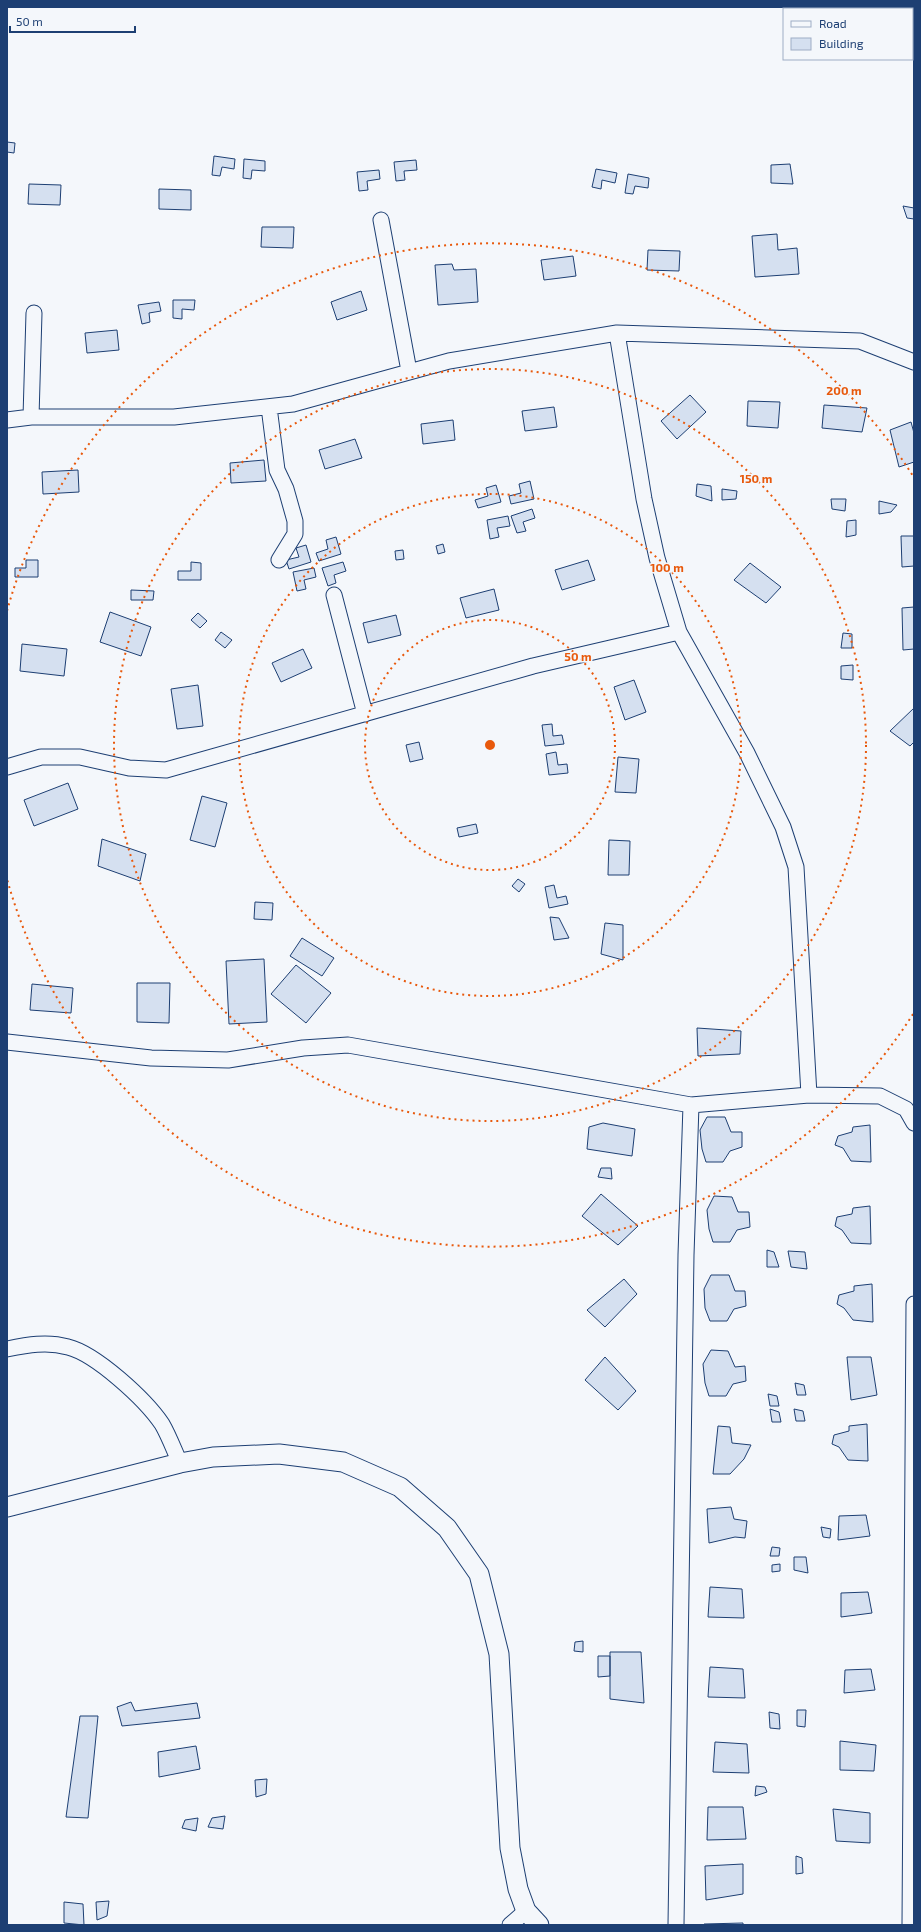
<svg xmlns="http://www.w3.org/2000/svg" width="921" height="1932" viewBox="0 0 921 1932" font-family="'Exo 2',sans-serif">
<rect width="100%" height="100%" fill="#f4f7fb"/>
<path fill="#d5e0f0" stroke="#1d3f73" d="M7 142 15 143 14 153 7 152Z
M214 156 235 159 234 169 222 167 220 176 212 175Z
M244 159 265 161V171L252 170 251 179 243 178Z
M416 160 417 170 404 171 405 180 396 181 394 162Z
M790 164 793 184 771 183V165Z
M596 169 617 173 615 183 602 180 601 189 592 187Z
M379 170 380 179 367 181 368 190 359 191 357 172Z
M628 174 649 178 648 188 635 186 633 194 625 193Z
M29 184 61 185 60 205 28 204Z
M159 189 191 190V210L159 209Z
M903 206 914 208V219L907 218Z
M262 227H294L293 248 261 247Z
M777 234 778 250 797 248 799 274 755 277 752 236Z
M648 250 680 251 679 271 647 270Z
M573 256 576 276 544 280 541 260Z
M452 264 454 270 476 269 478 302 438 305 435 265Z
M361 291 367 310 337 320 331 302Z
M173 300H195L194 310 182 309V319L173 318Z
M159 302 161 311 149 313 150 322 142 324 138 305Z
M117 330 119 350 87 353 85 333Z
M690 395 706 412 677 439 661 421Z
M748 401 780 402 778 428 747 426Z
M824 405 867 408 862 432 822 428Z
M554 407 557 427 525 431 522 411Z
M453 420 455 440 423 444 421 424Z
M911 422 914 433V462L899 467 890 430Z
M355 439 362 458 325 469 319 450Z
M264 460 266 481 231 483 230 463Z
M78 470 79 492 43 494 42 472Z
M530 481 534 499 511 504 509 496 521 493 519 484Z
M697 484 711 486 712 501 696 496Z
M496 485 501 502 478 508 475 500 488 496 486 488Z
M722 489 737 491 736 499 722 500Z
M831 499H846L845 511 832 509Z
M879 501 897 505 891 512 879 514Z
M532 509 535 518 523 522 526 531 517 533 511 516Z
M508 516 510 526 497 528 499 537 490 539 487 520Z
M856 520V535L846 537 847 521Z
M901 536H914V566L902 567Z
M336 537 341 554 319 561 316 553 328 549 326 540Z
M443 544 445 552 438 554 436 546Z
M306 545 311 562 289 569 286 560 299 557 296 548Z
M403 550 404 559 396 560 395 551Z
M26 560H38V577H15V568H26Z
M588 560 595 580 562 590 555 570Z
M191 562 201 563V580H178V571H191Z
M343 562 346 571 334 575 336 583 328 586 322 568Z
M750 563 781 587 766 603 734 580Z
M314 568 316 577 304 580 306 589 297 591 293 572Z
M494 589 499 610 466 618 460 598Z
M131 590 154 591 153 600H131Z
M914 607V649L903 650 902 608Z
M110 612 151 627 141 656 100 642Z
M198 613 207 621 200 628 191 620Z
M396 615 401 635 368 643 363 623Z
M221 632 232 640 225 648 215 640Z
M843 633 852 634V648H841Z
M22 644 67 649 64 676 20 671Z
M303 649 312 668 281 682 272 663Z
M853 665V680L841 679V666Z
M634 680 646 712 625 720 614 687Z
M198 685 203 726 177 729 171 689Z
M914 708V742L910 746 890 731Z
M552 724 553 736 562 735 564 744 545 746 542 725Z
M419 742 423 759 410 762 406 745Z
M556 752 558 765 567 764 568 773 549 775 546 754Z
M618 757 639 759 636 793 615 792Z
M68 783 78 809 34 826 24 800Z
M202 796 227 803 215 847 190 840Z
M476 824 478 833 459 837 457 828Z
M102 839 146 854 140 881 98 866Z
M609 840 630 841 629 875H608Z
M518 879 525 884 519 892 512 886Z
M554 885 557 898 566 896 568 904 549 908 545 887Z
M255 902 273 903 272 920 254 919Z
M550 917 559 918 569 938 554 940Z
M605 923 623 925V960L601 954Z
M302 938 334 958 322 976 290 956Z
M264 959 267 1022 229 1024 226 961Z
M296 965 331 993 306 1023 271 994Z
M137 983H170L169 1023 137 1022Z
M32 984 73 988 71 1013 30 1010Z
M697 1028 741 1031 740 1054 698 1056Z
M707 1117H725L731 1132H742V1147L730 1151 723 1162H706L702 1149 700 1130Z
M603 1123 635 1129 632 1156 587 1149 589 1127Z
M870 1125 871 1162 851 1161 843 1148 835 1145 838 1136 852 1132 853 1127Z
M601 1168H611L612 1179 598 1177Z
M601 1194 638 1226 618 1245 582 1216Z
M714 1196 732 1197 738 1212H749L750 1227 737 1230 730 1242H713L709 1229 707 1210Z
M870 1206 871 1244 851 1243 842 1230 835 1226 837 1217 852 1214 853 1208Z
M767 1250 774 1252 779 1267H767Z
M788 1251 805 1252 807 1269 791 1267Z
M711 1275H729L735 1291H745L746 1306 734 1309 727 1321H710L705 1308 704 1289Z
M624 1279 637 1294 605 1327 587 1310Z
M872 1284 873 1322 853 1320 844 1308 837 1304 839 1295 854 1291V1286Z
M711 1350 728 1351 735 1367 745 1366 746 1381 733 1384 726 1396H709L705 1383 703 1364Z
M605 1357 636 1391 618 1410 585 1380Z
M847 1357H871L877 1395 851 1400Z
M795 1383 804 1385 806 1395H797Z
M768 1394 777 1396 779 1406H770Z
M770 1409 779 1412 781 1422H772Z
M794 1409 803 1411 805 1421H796Z
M867 1424 868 1461 848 1460 839 1447 832 1444 834 1435 849 1431V1426Z
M718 1426 730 1427 732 1443 751 1445 744 1459 730 1474H713Z
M731 1507 734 1519 747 1521 745 1538 735 1537 709 1543 707 1509Z
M866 1515 870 1536 838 1540 839 1516Z
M821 1527 831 1529 830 1538 823 1537Z
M772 1547 780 1548 779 1556H770Z
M794 1557H806L808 1573 794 1570Z
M780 1564V1571L772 1572V1565Z
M710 1587 742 1589 744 1618 708 1617Z
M868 1592 872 1613 841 1617V1593Z
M583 1641V1652L574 1651 575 1642Z
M610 1652H641L644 1703 610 1699Z
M598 1656H610V1676L598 1677Z
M710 1667 743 1669 745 1698 708 1697Z
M871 1669 875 1690 844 1693 845 1670Z
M131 1702 135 1711 197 1703 200 1718 122 1726 117 1707Z
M797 1710H806L805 1727 797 1726Z
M769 1712 779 1714 780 1729 770 1728Z
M80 1716H98L88 1818 66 1817Z
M840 1741 876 1745 874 1771 840 1770Z
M715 1742 747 1744 749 1773 713 1772Z
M196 1746 200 1769 159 1777 158 1752Z
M267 1779 266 1794 256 1797 255 1780Z
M756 1786 765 1787 767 1792 755 1796Z
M708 1807H743L746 1839 707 1840Z
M833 1809 870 1813V1843L836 1841Z
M225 1816 223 1829 208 1827 212 1818Z
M198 1818 196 1831 182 1828 185 1820Z
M796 1856 802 1858 803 1873 796 1874Z
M743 1864V1894L706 1900 705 1866Z
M109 1901 107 1916 97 1920 96 1902Z
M64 1902 83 1904 84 1925 64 1923Z
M743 1923V1925H704V1924Z"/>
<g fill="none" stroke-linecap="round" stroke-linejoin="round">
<defs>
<path id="minor" d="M381 220 409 371
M617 333 644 499 657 558 679 632 747 753 783 827 796 867 809 1095
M269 407 277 470 286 489 295 521V534L279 560
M31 417 34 313
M7 420 31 417H174L293 404 449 361 617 333 860 341 914 362
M334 595 365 714
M7 767 41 757H80L129 768 166 770 533 666 679 632
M7 1042 151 1058 228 1060 303 1048 348 1045 691 1105
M7 1349C27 1345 47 1341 68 1347 96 1354 145 1399 162 1424 169 1436 174 1450 180 1463
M510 1925 526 1911
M676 1925 686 1255 691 1105 809 1095 880 1096 906 1109 914 1123
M910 1925 914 1304"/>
<path id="tertiary" d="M7 1507 180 1463 213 1457 279 1454 343 1462 400 1487 447 1528 479 1574 499 1654 510 1848 518 1889 526 1911 539 1925"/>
</defs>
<use href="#minor" stroke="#1d3f73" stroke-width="17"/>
<use href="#tertiary" stroke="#1d3f73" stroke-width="21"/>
<use href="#minor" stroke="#f4f7fb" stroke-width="15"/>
<use href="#tertiary" stroke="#f4f7fb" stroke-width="19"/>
</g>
<g fill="none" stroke="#e8590c" stroke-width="2" stroke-dasharray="2 4">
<circle cx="490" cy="745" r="125"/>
<circle cx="490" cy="745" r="251"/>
<circle cx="490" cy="745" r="376"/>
<path d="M913 1014A501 501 0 0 1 7 879M7 611A501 501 0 0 1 913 476"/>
</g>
<circle cx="490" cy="745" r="6" fill="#e8590c" stroke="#f4f7fb" stroke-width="2"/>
<g font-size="12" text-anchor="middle" font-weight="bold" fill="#e8590c" stroke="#f4f7fb" stroke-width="3" stroke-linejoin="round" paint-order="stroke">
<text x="844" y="395">200 m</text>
<text x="756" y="483">150 m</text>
<text x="667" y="572">100 m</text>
<text x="578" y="661">50 m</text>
</g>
<rect width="921" height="1932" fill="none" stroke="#1d3f73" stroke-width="16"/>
<rect x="783" y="8" width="130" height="52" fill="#f4f7fb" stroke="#9eadc5"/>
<rect x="791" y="21" width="20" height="6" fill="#f4f7fb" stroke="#9eadc5"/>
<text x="819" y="28" font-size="12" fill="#1d3f73">Road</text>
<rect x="791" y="38" width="20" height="12" fill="#d5e0f0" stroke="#9eadc5"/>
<text x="819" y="48" font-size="12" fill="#1d3f73">Building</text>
<path d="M10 26v6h125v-6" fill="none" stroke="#1d3f73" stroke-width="2"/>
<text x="16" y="26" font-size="12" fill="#1d3f73" stroke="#f4f7fb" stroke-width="3" paint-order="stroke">50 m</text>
</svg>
